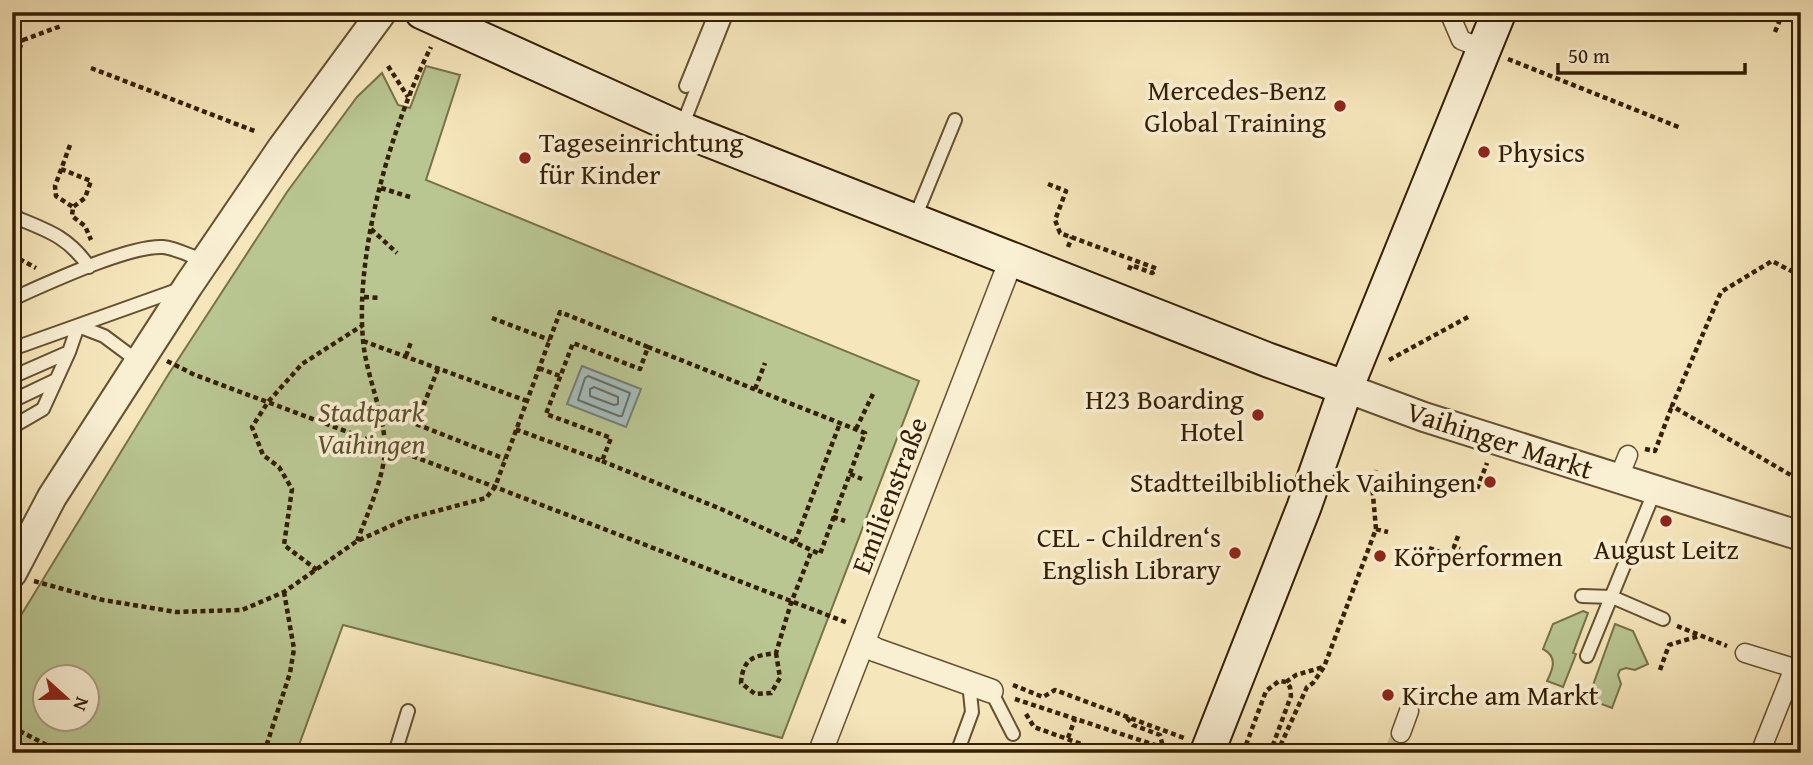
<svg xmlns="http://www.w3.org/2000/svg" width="1813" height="765" viewBox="0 0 1813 765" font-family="'Gentium Book Plus',serif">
<rect width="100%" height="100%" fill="#f6e6bb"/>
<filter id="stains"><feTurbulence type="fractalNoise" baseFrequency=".00286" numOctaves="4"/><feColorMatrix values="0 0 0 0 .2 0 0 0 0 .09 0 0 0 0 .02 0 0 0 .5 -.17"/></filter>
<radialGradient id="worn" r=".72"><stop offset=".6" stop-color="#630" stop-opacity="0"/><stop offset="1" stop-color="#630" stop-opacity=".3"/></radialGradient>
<path fill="#b9c692" stroke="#77724a" stroke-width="2" fill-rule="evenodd" d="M426 66 460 75 426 180 919 381 782 738 343 625 296 753H12V630L168 375 287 192 357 97 382 73 398 105 410 108ZM46 678H88V720H46Z
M1583 611 1588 613 1573 653 1576 654 1563 687 1547 681C1553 669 1558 657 1543 649L1553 624Z
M1615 624 1633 631 1648 664 1635 670 1626 668 1620 670 1618 675 1621 684 1612 708 1588 699Z"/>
<path fill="#a3bcbc" stroke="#777d72" stroke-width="2" d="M582 366 641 389 626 427 567 404Z"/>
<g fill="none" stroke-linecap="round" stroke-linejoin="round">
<path stroke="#6c6d5f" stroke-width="2" d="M588 376 630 393 622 416H619L578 400 585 378Z
M594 387 618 397V404L614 405 590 396V389Z"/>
<path stroke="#cfbe96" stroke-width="18" stroke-dasharray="18 9" stroke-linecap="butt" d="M1393 753 1401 733"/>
<defs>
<path id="service" d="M686 86 716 12
M681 129 727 12
M12 216C46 230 68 236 89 267
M914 220 955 120
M12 299C46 284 129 245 163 247 176 248 192 257 205 261
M78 326 104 336 139 362
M12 349 183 288
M12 377 69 352
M12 401 56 380
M12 427 43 409 69 352 78 326
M12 526 30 538
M1582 596 1612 597 1663 619
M1587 656 1655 490
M991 691 1013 734
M395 753 408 711
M957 753 972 712 969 683"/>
<path id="pedestrian" d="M1449 12 1461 40 1484 49
M1619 477 1628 455
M1745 653 1794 668
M1401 733 1409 711
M1760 753 1794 668"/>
<path id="minor" d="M863 643 876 650 991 691
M820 753 1012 258"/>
<path id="tertiary" d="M1346 388 1424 417 1801 536
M12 573 52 497 188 286 282 148 382 12"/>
<path id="secondary" d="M422 12 681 129 1268 360 1346 388
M1207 753 1304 507 1346 388 1499 12"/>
</defs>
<use href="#service" stroke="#655030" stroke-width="16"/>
<use href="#pedestrian" stroke="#655030" stroke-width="21"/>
<use href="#minor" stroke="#655030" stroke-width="26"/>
<use href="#tertiary" stroke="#655030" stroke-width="32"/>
<use href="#secondary" stroke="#351e02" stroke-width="37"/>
<path stroke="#351e02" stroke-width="4.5" stroke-dasharray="5 3.5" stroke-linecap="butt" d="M1775 32 1783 12
M23 40 61 26
M12 45 23 40 12 67
M1508 59 1681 128
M388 66 408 97
M91 68 257 132
M70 145 55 186 56 196 73 207 72 216 85 226 91 240
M61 169 91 181 85 198 73 207
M1048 184 1066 191 1055 220 1060 233 1158 269
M381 188 410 197
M371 229 397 253
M1068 247 1072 237
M12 255 36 268
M1129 270 1131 265 1152 273 1157 270
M1801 276 1772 261 1721 292 1672 406 1801 481
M364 297 380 298
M492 318 550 340
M363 341 527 401
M406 356 411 342
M1389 360 1468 317
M167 361 195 375 495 487 848 623
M539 368 560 376
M438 369 416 424 505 459
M755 389 765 363
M856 429 873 394
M1645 449 1655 451 1672 406
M602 461 721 509 820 554 865 433 648 347
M850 474 862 479
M1477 489 1487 463
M833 517 845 521
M1376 529 1388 532
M1458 536 1454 547 1460 549
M357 541C367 515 386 473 385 445 383 410 366 375 363 340 355 252 391 126 431 47
M795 542 840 423
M1429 548 1457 558
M317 570 284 545 292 489 279 467 263 455 252 427 268 402 302 364 363 325
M34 581 103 600 176 612 242 610 284 592 357 541 375 533 406 519 486 498 495 487 560 312 648 347 640 369 573 343 546 414 611 438 602 461 515 429
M1677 626 1727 646
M776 653 780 678 771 693 755 694 741 683C743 658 753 656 776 653L791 603 812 550
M1660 670 1669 645 1699 636
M1286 682 1296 675 1323 667
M1013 685 1043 697 1055 690 1184 738
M1575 694 1578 689
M1015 699 1164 748
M1026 714 1034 727 1106 753
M1127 718 1133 725 1160 735 1163 747
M12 727 62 753
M1068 738 1075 719
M264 753 290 673 294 649 284 592
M1243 753 1266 691 1279 681 1286 682 1290 687 1291 696 1270 753
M1277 753 1307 687 1313 683 1324 667 1376 529 1372 484 1376 470"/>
<use href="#service" stroke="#f9efd3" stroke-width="12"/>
<use href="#pedestrian" stroke="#f9efd3" stroke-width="18"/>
<use href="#minor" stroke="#f9efd3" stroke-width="23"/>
<use href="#tertiary" stroke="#f9efd3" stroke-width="28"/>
<use href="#secondary" stroke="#f9efd3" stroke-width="33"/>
</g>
<g fill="#8f2418" stroke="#f9efd3" stroke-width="2.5">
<circle cx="1340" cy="106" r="7"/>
<circle cx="1484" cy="152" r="7"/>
<circle cx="525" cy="158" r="7"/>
<circle cx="1258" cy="415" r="7"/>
<circle cx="1490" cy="482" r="7"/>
<circle cx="1666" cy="521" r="7"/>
<circle cx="1235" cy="553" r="7"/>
<circle cx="1380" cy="556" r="7"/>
<circle cx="1388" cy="695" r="7"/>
</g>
<g text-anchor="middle" stroke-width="7" stroke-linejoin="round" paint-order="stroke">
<g font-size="28" fill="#351e02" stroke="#f9efd3" text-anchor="end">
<text x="1326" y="100">Mercedes-Benz<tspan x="1326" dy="32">Global Training</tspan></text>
<text x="539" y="152" text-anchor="start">Tageseinrichtung<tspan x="539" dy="32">für Kinder</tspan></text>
<text x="1498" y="162" text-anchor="start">Physics</text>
<text x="1244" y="409">H23 Boarding<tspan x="1244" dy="32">Hotel</tspan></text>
<text x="1476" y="492">Stadtteilbibliothek Vaihingen</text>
<text x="1221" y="547">CEL - Children‘s<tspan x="1221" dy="32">English Library</tspan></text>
<text x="1666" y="559" text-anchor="middle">August Leitz</text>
<text x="1394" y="566" text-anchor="start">Körperformen</text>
<text x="1402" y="705" text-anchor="start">Kirche am Markt</text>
</g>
<g font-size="28" font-style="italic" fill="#5d502d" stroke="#f9efd3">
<text x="371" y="422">Stadtpark<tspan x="371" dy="32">Vaihingen</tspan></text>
</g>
<g font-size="28" fill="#351e02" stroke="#f9efd3">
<text transform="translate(1500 440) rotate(18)" y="10">Vaihinger Markt</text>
<text transform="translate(889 495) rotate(-69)" y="10">Emilienstraße</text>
</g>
</g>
<rect width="1813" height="765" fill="none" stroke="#f6e6bb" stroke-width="42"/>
<rect x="14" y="14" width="1785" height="737" fill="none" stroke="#351e02" stroke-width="3.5"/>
<rect x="21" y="21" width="1771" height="723" fill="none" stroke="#351e02" stroke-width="2"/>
<g transform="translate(66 698) rotate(111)"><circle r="33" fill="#f9efd3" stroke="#ab9b7f" stroke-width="2"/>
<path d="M0-5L12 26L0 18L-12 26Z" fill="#8f2418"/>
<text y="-10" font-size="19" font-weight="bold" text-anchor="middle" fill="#351e02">N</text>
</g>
<path d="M1558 63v10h187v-10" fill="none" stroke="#351e02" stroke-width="3.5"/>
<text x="1568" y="63" font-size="21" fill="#351e02" stroke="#f9efd3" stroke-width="5" paint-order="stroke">50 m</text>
<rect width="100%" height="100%" filter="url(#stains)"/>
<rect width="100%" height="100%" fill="url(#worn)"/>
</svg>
